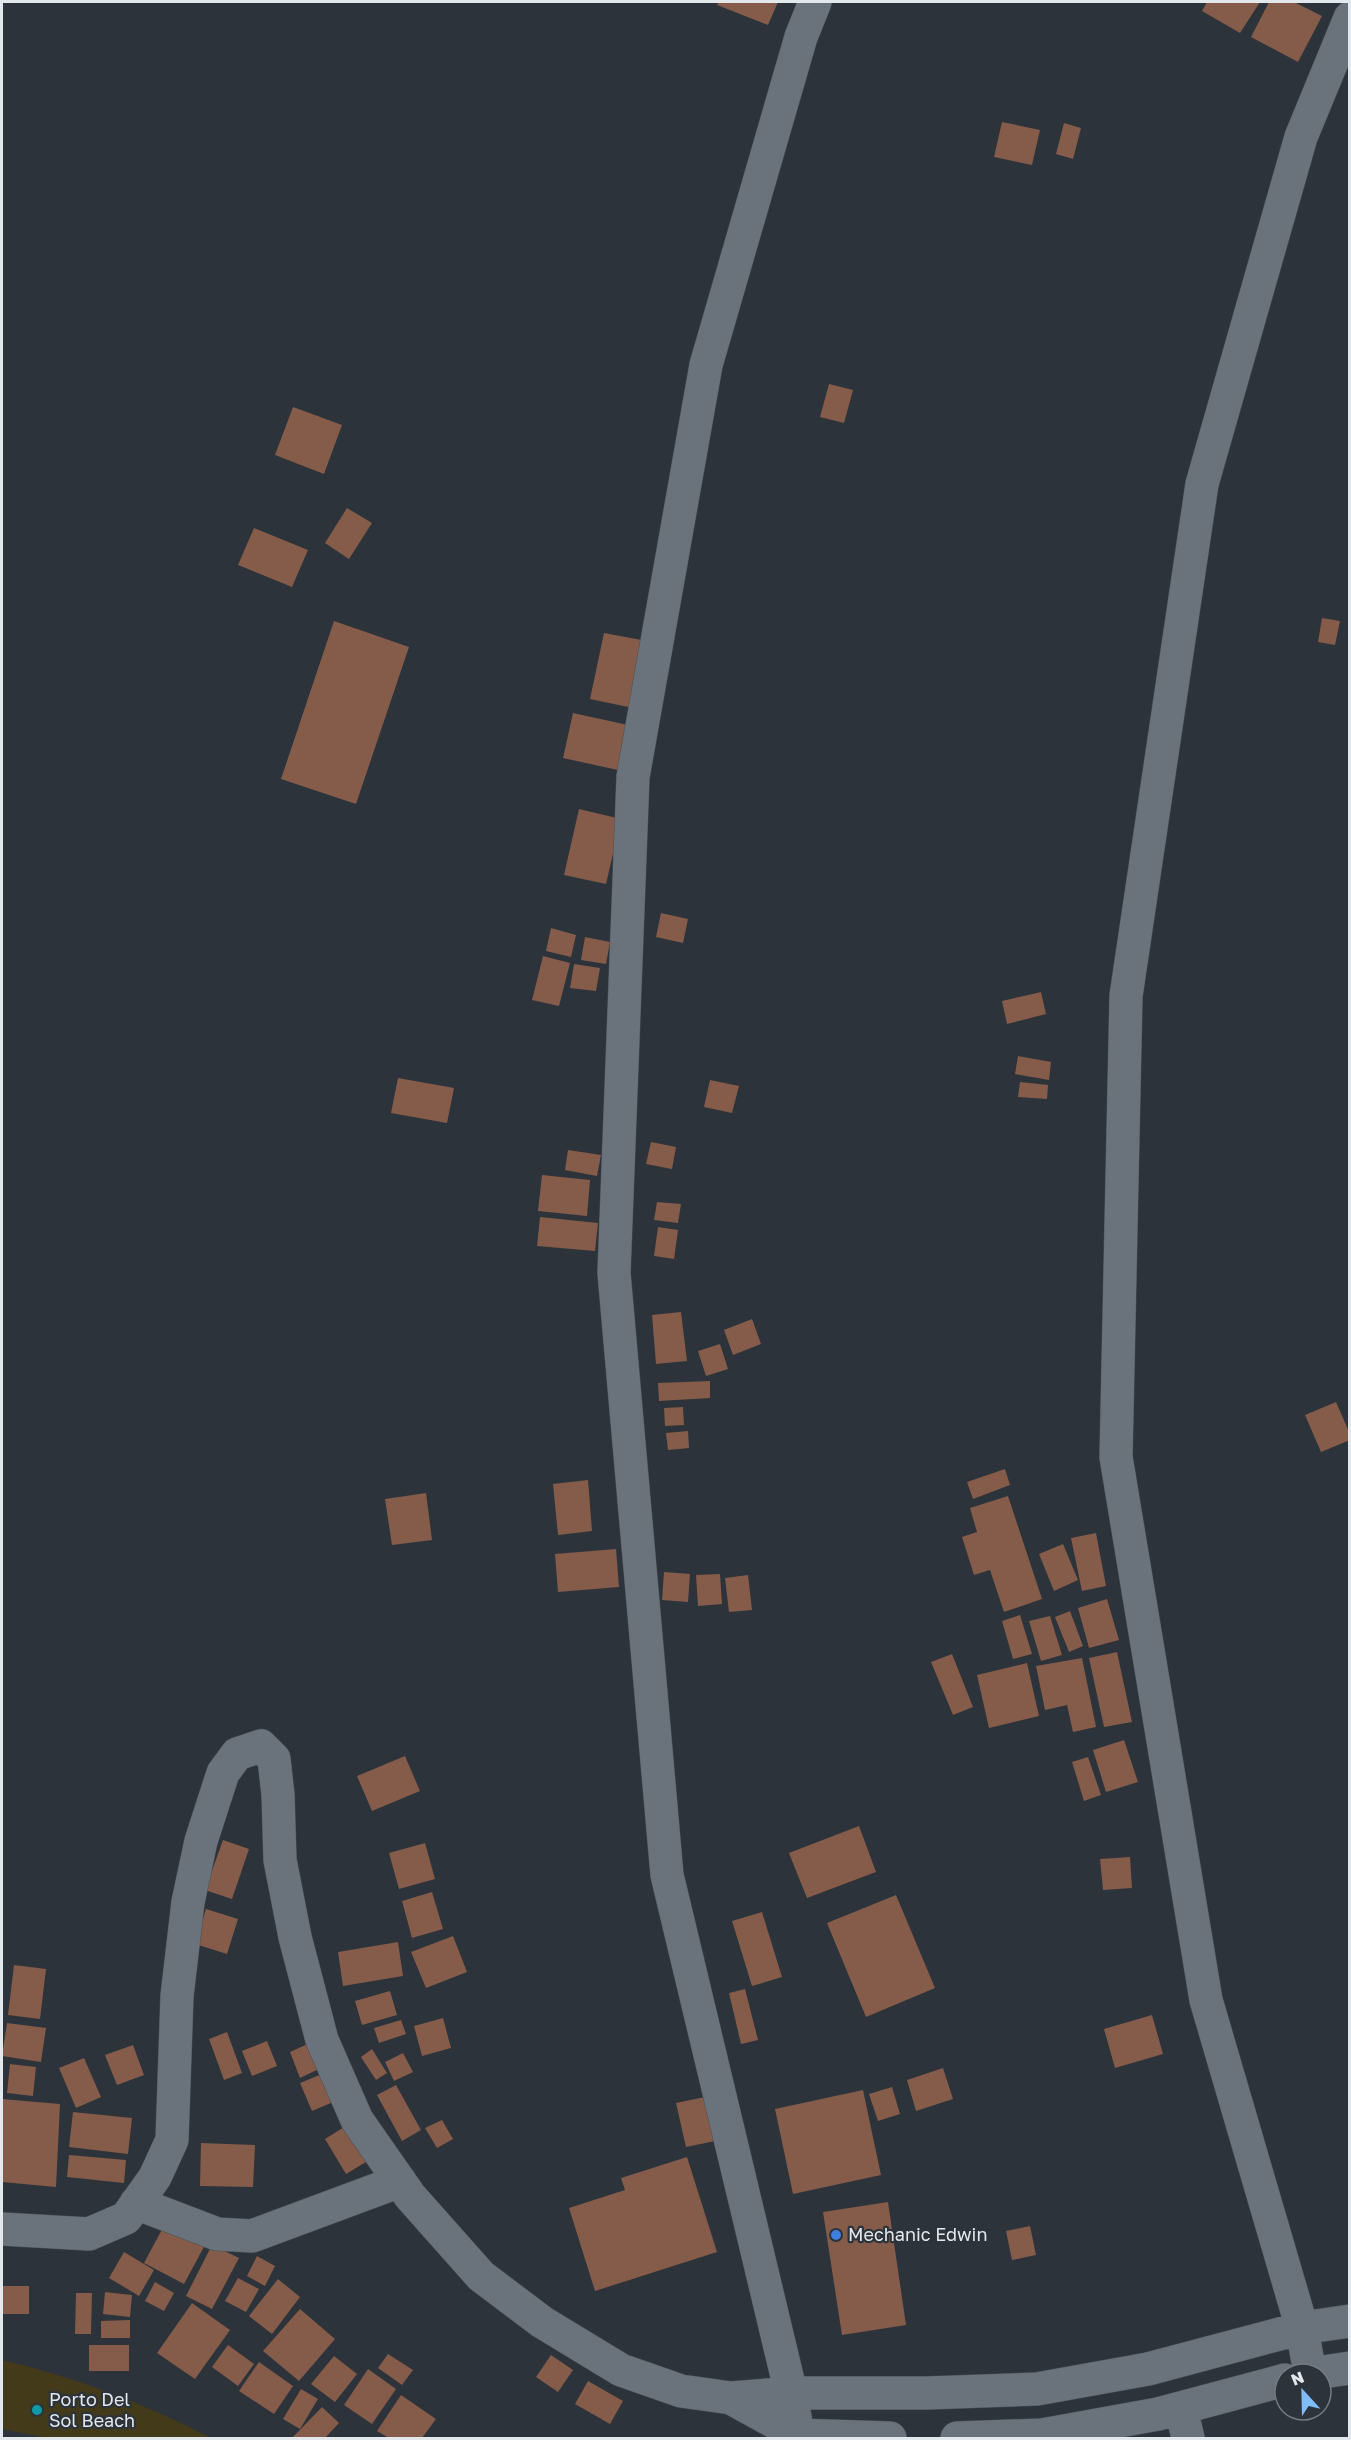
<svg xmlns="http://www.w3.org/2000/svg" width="1351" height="2440" viewBox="0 0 1351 2440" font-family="'Golos Text',sans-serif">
<rect width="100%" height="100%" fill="#2c333a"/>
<path fill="#423a19" d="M2 2360C75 2377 144 2403 211 2438H47L2 2429Z"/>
<path fill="#855c4a" d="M719 2H778L768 25 717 5Z
M1207 2H1260L1240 33 1202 11Z
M1269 2H1294L1322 16 1298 62 1251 37Z
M1002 122 1040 130 1032 165 994 157Z
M1064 123 1081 128 1073 159 1056 154Z
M829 384 853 390 844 423 820 417Z
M293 407 342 425 324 474 275 455Z
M347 508 372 523 349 559 325 543Z
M254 528 308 550 292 587 238 565Z
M1322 618 1340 621 1335 645 1318 642Z
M334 621 409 647 356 804 281 779Z
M604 633 647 641 633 708 590 699Z
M573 713 628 725 618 770 563 758Z
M579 809 621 819 606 884 564 875Z
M661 913 688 919 683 943 656 937Z
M551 928 576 935 571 957 546 951Z
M585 937 610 942 606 964 581 960Z
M543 956 570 963 559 1006 532 1000Z
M574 964 600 968 596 991 570 988Z
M1041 992 1046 1014 1007 1024 1002 1001Z
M1018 1056 1051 1062 1049 1080 1015 1074Z
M398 1078 454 1088 447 1123 391 1113Z
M710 1080 739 1086 732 1113 704 1107Z
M1020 1082 1048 1085 1047 1099 1018 1097Z
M651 1142 676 1147 672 1169 646 1164Z
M568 1150 601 1155 597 1176 565 1170Z
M542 1175 590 1180 587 1216 538 1211Z
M657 1202 681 1204 678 1223 654 1220Z
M540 1217 598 1223 595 1251 537 1246Z
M658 1227 678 1230 674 1259 654 1256Z
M681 1312 687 1361 656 1364 652 1315Z
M752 1319 761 1344 733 1355 724 1330Z
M720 1344 728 1369 706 1376 698 1351Z
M710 1381V1398L659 1401 658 1383Z
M1336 1402 1350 1434V1440L1321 1452 1305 1415Z
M683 1407 684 1425 665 1426 664 1408Z
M688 1431 689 1448 668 1450 666 1433Z
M1005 1469 1010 1485 973 1499 967 1482Z
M588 1480 592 1531 558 1535 553 1484Z
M426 1493 432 1540 392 1545 385 1499Z
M1008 1496 1042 1599 1004 1612 990 1570 974 1575 962 1537 977 1532 970 1508Z
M1096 1533 1106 1586 1082 1591 1071 1538Z
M1063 1544 1078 1580 1054 1591 1039 1554Z
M616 1549 619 1587 558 1592 555 1554Z
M664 1572 690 1574 688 1602 662 1600Z
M720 1574 722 1604 698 1606 696 1575Z
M748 1575 752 1610 729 1612 725 1578Z
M1107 1599 1119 1640 1089 1648 1078 1608Z
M1070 1611 1083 1646 1069 1652 1055 1617Z
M1020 1615 1032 1654 1013 1659 1002 1621Z
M1050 1616 1062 1655 1041 1661 1029 1621Z
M1117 1652 1132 1722 1104 1727 1089 1658Z
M952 1654 973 1707 953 1715 931 1662Z
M1082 1658 1096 1727 1073 1732 1067 1705 1045 1710 1036 1666Z
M1027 1663 1039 1716 989 1728 977 1675Z
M1124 1740 1138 1782 1106 1792 1093 1750Z
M405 1756 420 1791 372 1811 357 1776Z
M1088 1757 1101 1795 1084 1801 1072 1762Z
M859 1826 876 1872 807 1898 789 1853Z
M223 1840 249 1849 232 1899 205 1890Z
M425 1843 435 1879 399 1889 389 1853Z
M1130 1857 1132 1888 1103 1890 1100 1859Z
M432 1892 443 1929 412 1938 402 1901Z
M896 1895 935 1988 866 2017 827 1923Z
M206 1909 238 1919 227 1954 195 1944Z
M762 1912 782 1977 752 1986 732 1921Z
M453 1936 467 1972 426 1988 411 1952Z
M398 1942 403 1976 343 1986 338 1952Z
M14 1965 46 1969 40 2019 8 2015Z
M745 1989 758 2040 741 2044 729 1993Z
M390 1991 397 2015 362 2025 355 2001Z
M1152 2015 1163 2054 1115 2068 1104 2029Z
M443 2018 451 2048 422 2056 414 2026Z
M401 2020 406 2034 379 2043 374 2028Z
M7 2023 46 2028 41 2062 2 2056Z
M227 2032 242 2073 224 2080 209 2039Z
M267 2041 277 2066 252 2076 242 2051Z
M310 2043 321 2068 300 2078 290 2052Z
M133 2045 144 2075 117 2085 105 2055Z
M372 2049 387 2073 376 2080 361 2057Z
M403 2053 413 2072 394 2081 385 2062Z
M84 2058 101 2097 76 2108 59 2068Z
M10 2064 36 2067 33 2096 7 2093Z
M943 2068 953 2099 916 2111 907 2080Z
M327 2072 338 2100 312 2111 300 2083Z
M396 2085 421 2130 402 2141 377 2095Z
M892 2087 900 2114 878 2121 869 2094Z
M863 2090 881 2175 793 2194 775 2109Z
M705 2097 715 2141 686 2147 676 2103Z
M2 2099 60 2104 56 2187 2 2182Z
M73 2112 132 2118 128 2154 69 2147Z
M442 2120 453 2139 437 2148 425 2128Z
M349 2124 371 2159 346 2174 325 2139Z
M201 2143 255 2145 253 2187 200 2186Z
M69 2155 126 2160 124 2183 67 2177Z
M687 2157 717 2252 595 2291 569 2208 625 2190 621 2178Z
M888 2202 906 2325 842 2335 823 2212Z
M166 2222 206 2243 184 2284 144 2263Z
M1030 2226 1036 2255 1012 2260 1006 2231Z
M212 2245 239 2258 212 2309 186 2296Z
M124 2252 154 2270 139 2296 109 2278Z
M257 2256 275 2266 265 2286 247 2276Z
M238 2278 259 2289 246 2312 225 2301Z
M278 2279 300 2297 272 2334 249 2316Z
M155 2282 174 2293 164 2311 145 2301Z
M2 2286H29V2314H2Z
M105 2292 132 2295 130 2317 103 2314Z
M76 2293H92L91 2334H75Z
M192 2303 230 2330 195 2379 157 2353Z
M300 2309 335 2339 299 2381 263 2351Z
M130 2320V2338H101V2321Z
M89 2345H129V2371H89Z
M228 2345 254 2364 238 2386 212 2367Z
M388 2354 413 2370 402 2385 378 2368Z
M551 2355 573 2370 558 2392 536 2377Z
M334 2356 357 2374 335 2402 311 2384Z
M259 2362 293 2386 274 2414 239 2391Z
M368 2369 396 2389 372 2424 344 2405Z
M588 2381 623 2401 610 2424 575 2404Z
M301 2389 318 2399 300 2429 283 2419Z
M401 2395 436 2419 422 2438H389L377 2431Z
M322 2407 339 2423 325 2438H292Z"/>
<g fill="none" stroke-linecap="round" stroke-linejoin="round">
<defs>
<path id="street" d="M136 2203 217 2234 252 2236 400 2181
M2 2229 89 2234 126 2218 155 2177 172 2140 177 1996 188 1902 201 1841 223 1773 237 1754 261 1746 274 1759 278 1795 280 1860 295 1937 322 2040 357 2120 410 2196 481 2276 542 2322 621 2370 681 2391 731 2398 791 2393H927L1037 2389 1148 2369 1302 2328 1350 2321
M1309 2374 1350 2368
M1310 2374 1302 2328 1206 2000 1116 1457 1126 996 1202 484 1301 137 1350 18
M731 2398 798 2435 890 2438
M1181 2408 1188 2438
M798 2435 791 2393 667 1875 614 1273 633 777 706 365 801 37 815 2
M957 2438 1042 2435 1158 2414 1285 2380"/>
</defs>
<use href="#street" stroke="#4a5056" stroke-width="34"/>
<use href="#street" stroke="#6a737b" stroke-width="33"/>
</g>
<circle fill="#3f7fe0" stroke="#2c333a" stroke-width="2" cx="836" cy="2235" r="6"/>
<circle fill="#0f9aa8" stroke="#2c333a" stroke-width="2" cx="37" cy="2410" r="6"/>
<g text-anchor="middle" stroke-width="4.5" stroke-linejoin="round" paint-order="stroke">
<g font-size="18" fill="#e3e8ed" stroke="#2c333a" text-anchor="start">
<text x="848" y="2241">Mechanic Edwin</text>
<text x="49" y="2406">Porto Del<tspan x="49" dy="21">Sol Beach</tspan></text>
</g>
</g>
<rect width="1351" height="2440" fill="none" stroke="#e3e8ed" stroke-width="6"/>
<g transform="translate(1303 2392) rotate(338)"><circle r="28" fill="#2c333a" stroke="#757b82" stroke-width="1.5"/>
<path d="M0-4.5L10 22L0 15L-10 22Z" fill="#7fbdfa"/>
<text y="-9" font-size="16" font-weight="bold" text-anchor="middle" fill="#e3e8ed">N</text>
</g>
</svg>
